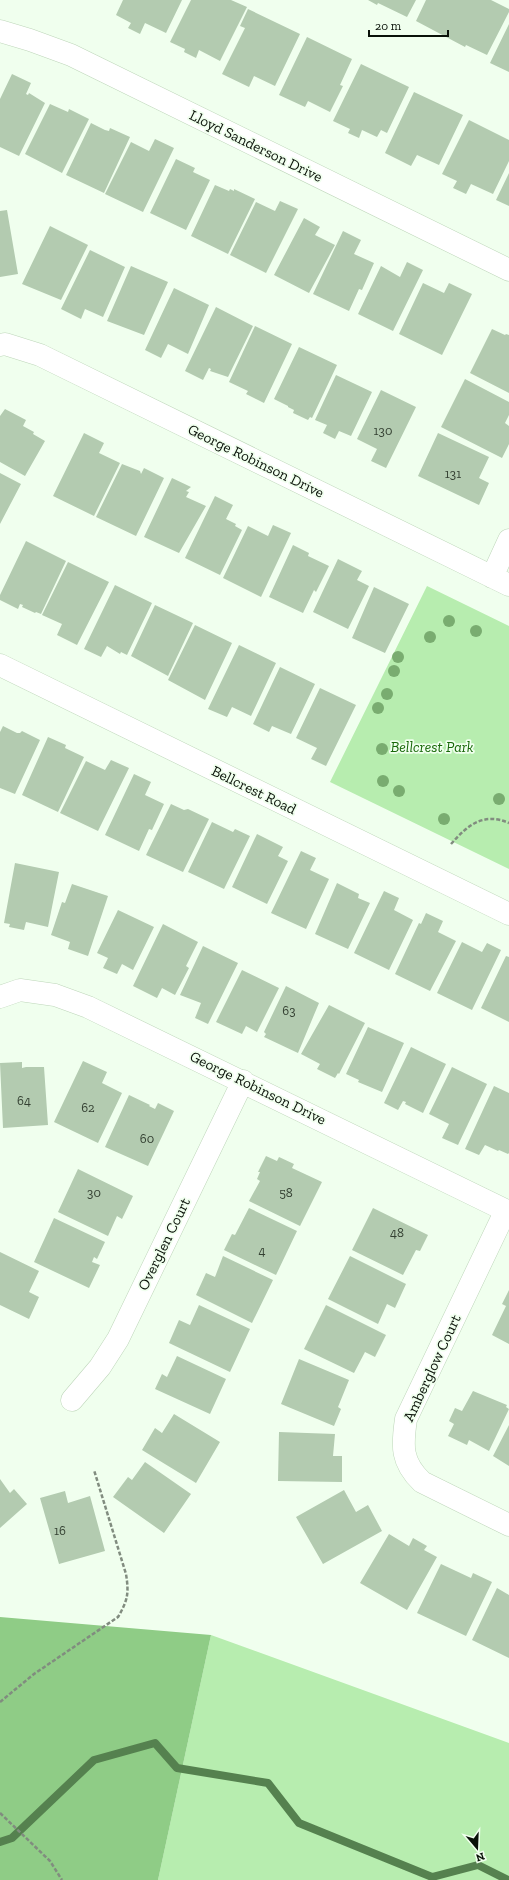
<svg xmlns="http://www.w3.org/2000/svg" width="509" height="1880" viewBox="0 0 509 1880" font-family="'Zilla Slab',serif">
<rect width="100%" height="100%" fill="#f0ffee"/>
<path fill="#b7edaf" d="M427 586 509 626V869L330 782Z
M211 1635 509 1743V1880H158Z"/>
<path fill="#8fcc86" d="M0 1617 211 1635 158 1880H0Z"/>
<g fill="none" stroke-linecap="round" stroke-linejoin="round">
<path stroke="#55814f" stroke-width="8" d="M0 1842 12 1838 94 1760 155 1743 177 1768 268 1783 299 1823 432 1877 478 1865 508 1880"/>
</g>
<path fill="#b3cbb0" d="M123 0H182L166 33 145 23 140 34 128 28 131 23 116 15Z
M191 0H231L247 7 220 61 199 50 196 58 184 52 185 49 170 42Z
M368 0H416L407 17 378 3 377 5Z
M426 0H491L509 9V12L487 55 466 45 465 47 416 21Z
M248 9 300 34 275 86 254 76 249 87 222 74 245 28 240 26Z
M509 24V72L490 63Z
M307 37 352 59 340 85 343 86 330 112 308 101 305 107 279 95Z
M361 64 409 87 387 133 381 130 377 137 362 130 359 138 348 133 350 129 333 121Z
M12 74 31 83 26 94 28 95 29 93 45 103 19 156 0 147V99Z
M414 92 463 115 439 165 417 155 411 166 385 153Z
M50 104 68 112 69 109 89 119 62 173 25 154Z
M469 120 509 140V161L493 194 471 184 466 194 453 188 457 181 442 174Z
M91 123 105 130 109 131 110 128 130 137 104 193 66 175Z
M155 139 174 148 143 212 105 194 131 142 149 151Z
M176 159 195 168 193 172 210 180 186 230 150 213Z
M509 173V206L496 200Z
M215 185 229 191 230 189 234 191V189L255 199 228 254 191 236Z
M280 201 298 209 266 273 230 255 256 202 275 211Z
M7 210 18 274 0 277V211Z
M304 218 320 227 315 235 335 245 309 293 274 275Z
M50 226 88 245 61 300 22 284Z
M343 231 361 240 354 254 374 263 362 290 359 289 349 311 313 294Z
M90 250 125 267 103 317 85 309 81 319 61 309Z
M407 262 423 270 393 331 358 314 381 266 400 277Z
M131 266 168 282 144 335 107 321Z
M423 283 444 293 449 283 472 294 442 355 399 334Z
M174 288 209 305 188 354 168 344 161 358 145 350Z
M216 307 253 326 228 377 210 371 211 369 209 368 203 380 185 371Z
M255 326 292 344 264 403 246 394 248 391 229 382Z
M492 329 505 335 506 334 509 335V393L470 373Z
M299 347 337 365 312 418 310 417 308 420 293 413 294 410 288 407V406L274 399Z
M336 375 372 392 351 436 339 431 335 439 323 433 327 425 315 420Z
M465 379 509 402V415L505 423 509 426V444L502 458 441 427Z
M381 390 416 407 386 468 371 461 377 449 357 439Z
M5 409 26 420 23 426 34 432 33 434 45 441 25 476 0 462V416Z
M84 433 104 443 99 453 120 463 94 516 53 496Z
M438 433 489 457 479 478 489 483 479 505 418 476Z
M122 464 140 471 141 474 144 468 164 478 136 536 96 517Z
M0 473 21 484 0 524Z
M172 478 191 487 186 491 189 492 186 497 206 506 179 553 144 537Z
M215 496 233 505 226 519 236 524 235 526 242 530 220 575 185 558Z
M273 525 291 533 261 597 223 578 248 526 268 536Z
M26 541 66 561 41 614 36 612 35 613 22 607 23 605 20 604 18 609 0 600V595Z
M293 545 309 553 308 556 329 566 316 592 314 590 303 613 269 597Z
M338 559 362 571 357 580 369 586 348 629 313 612Z
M68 562 109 582 77 645 57 635 62 624 42 615Z
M115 585 152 603 127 655 121 652 120 654 107 646 101 657 84 649Z
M374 587 409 604 385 653 352 638Z
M155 605 193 623 168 676 131 656Z
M195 625 232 643 205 700 168 680Z
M239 645 276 663 251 716 232 707 227 717 208 709Z
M280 667 315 684 291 734 272 726 269 732 253 724Z
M320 688 356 705 326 766 311 759 317 748 296 738Z
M3 726 17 733H20L22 731 40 740 15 794 0 788V732Z
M48 737 66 745 65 748 84 757 58 812 22 795Z
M111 760 129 768 98 831 60 813 86 761 105 770Z
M134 774 151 782 145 795 164 804 152 830 149 829 139 851 105 835Z
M171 804 184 810 188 809 209 819 183 872 146 855Z
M212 822 233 832 235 829 250 836 224 889 188 872Z
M257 834 283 847 278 856 288 861 267 904 232 887Z
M301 851 316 858 310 870 329 879 306 929 271 913Z
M15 863 59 872 48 927 26 922 24 930 9 927 10 924 4 923Z
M337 883 359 894 358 898 370 903 348 949 315 934Z
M72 884 108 896 88 956 68 949 70 942 51 935 62 902 65 903Z
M384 891 399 898 394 910 413 920 389 970 354 953Z
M118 910 154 927 133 970 122 964 117 974 103 968 108 958 97 953Z
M426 913 443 921 438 932 456 941 430 991 395 974 419 923 421 924Z
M163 924 198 942 186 966 189 968 175 995 162 988 157 998 133 986Z
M462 942 482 952 487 943 501 950 472 1010 437 993Z
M203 946 238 963 208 1024 195 1018 201 1003 180 995Z
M506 956 509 957V1022L481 1008Z
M242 970 279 988 257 1032 246 1026 242 1034 216 1022Z
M286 986 319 1003 298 1053 264 1037 266 1034 264 1032Z
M329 1005 365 1023 339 1074 338 1073 335 1078 317 1069 320 1064 301 1054Z
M368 1027 404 1043 382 1092 358 1082 359 1080 346 1074Z
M411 1047 446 1064 423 1113 405 1104 406 1102 403 1101 398 1110 384 1103Z
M83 1061 107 1072 102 1083 122 1093 98 1143 54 1122Z
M22 1062V1068L26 1067H44L48 1125 3 1128 0 1063Z
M452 1067 487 1084 458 1145 442 1138 449 1124 429 1114Z
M494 1086 509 1093V1153L508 1154 499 1150 498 1151 485 1145 479 1155 465 1149Z
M129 1095 150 1105 149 1106 155 1109 158 1103 174 1111 148 1166 105 1147Z
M266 1156 277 1161 279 1157 294 1164 292 1168 322 1182 300 1226 249 1201 260 1181 257 1179 260 1172H258Z
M78 1169 133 1196 122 1219 117 1216 108 1236 58 1212Z
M249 1208 297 1231 276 1275 224 1250 232 1234 235 1235Z
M373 1208 428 1235 420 1251 416 1250 403 1275 352 1250Z
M54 1218 105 1242 97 1259 94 1257 92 1262 100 1265 89 1288 34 1262Z
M0 1252 39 1271 29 1292 39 1297 29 1319 0 1305Z
M223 1256 273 1280 252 1323 196 1295 206 1273 215 1277Z
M350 1256 406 1284 395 1308 387 1304 378 1324 328 1299Z
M509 1290V1344L492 1335 506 1306 502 1304Z
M199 1305 250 1329 230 1372 169 1343 179 1320 190 1325Z
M326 1305 386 1335 375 1357 365 1352 354 1373 304 1349Z
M177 1356 226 1379 210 1414 155 1389 162 1374 167 1377Z
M299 1359 349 1380 338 1407 341 1409 334 1426 281 1404Z
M473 1391 507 1405 506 1407 509 1409 489 1451 469 1440 467 1445 448 1436 454 1424 449 1421 455 1408 462 1411Z
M174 1414 220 1442 196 1483 142 1450 155 1428 162 1433Z
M509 1425V1466L493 1456Z
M279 1432 335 1434 333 1456H342V1482L278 1481Z
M145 1462 191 1494 164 1533 113 1497 128 1477 132 1480Z
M0 1479 10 1493 14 1489 27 1504 0 1528Z
M344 1490 356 1512 368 1505 382 1531 323 1564 296 1517Z
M65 1491 68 1503 90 1496 105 1551 59 1564 40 1498Z
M389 1534 409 1546 413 1538 427 1546 424 1550 437 1557 407 1610 360 1583Z
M441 1564 471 1578 473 1573 492 1582 466 1636 417 1613Z
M497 1588 509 1595V1658L472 1640Z"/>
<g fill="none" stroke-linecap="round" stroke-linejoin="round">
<defs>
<path id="minor" d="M0 31 30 40 71 55 509 270
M0 345 5 344 40 355 509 585
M492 577 509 540
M0 665 509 914
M0 997 20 990 55 995 88 1007 509 1212
M506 1210 406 1419C402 1446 401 1462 422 1482L509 1525
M72 1400 100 1367 118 1339 243 1081"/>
</defs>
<use href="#minor" stroke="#bed6ba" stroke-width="23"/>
<path stroke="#818c7f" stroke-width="2.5" stroke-dasharray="4 2" stroke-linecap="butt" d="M451 844C468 825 483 812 509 823
M0 1702 34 1674 118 1617C128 1600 129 1593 126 1574L94 1470
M0 1813 50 1861 62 1880"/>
<use href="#minor" stroke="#fff" stroke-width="22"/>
</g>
<g fill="#79ac70">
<circle cx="449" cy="621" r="6"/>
<circle cx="476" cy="631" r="6"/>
<circle cx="430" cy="637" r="6"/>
<circle cx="398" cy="657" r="6"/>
<circle cx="394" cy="671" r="6"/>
<circle cx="387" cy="694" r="6"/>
<circle cx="378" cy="708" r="6"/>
<circle cx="382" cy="749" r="6"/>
<circle cx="383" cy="781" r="6"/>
<circle cx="399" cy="791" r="6"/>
<circle cx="499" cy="799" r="6"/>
<circle cx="444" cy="819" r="6"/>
</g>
<g text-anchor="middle" stroke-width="3.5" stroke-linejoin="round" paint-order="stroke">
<g font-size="13" fill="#344032">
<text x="383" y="435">130</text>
<text x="453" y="478">131</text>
<text x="289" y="1015">63</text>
<text x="24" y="1105">64</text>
<text x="88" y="1112">62</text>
<text x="147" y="1143">60</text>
<text x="94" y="1197">30</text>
<text x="286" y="1197">58</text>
<text x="397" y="1237">48</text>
<text x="262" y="1255">4</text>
<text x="60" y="1535">16</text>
</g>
<g font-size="15" fill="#091108" stroke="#f0ffee">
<text transform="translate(256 146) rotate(26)" y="5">Lloyd Sanderson Drive</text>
<text transform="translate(256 461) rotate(26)" y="5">George Robinson Drive</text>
<text transform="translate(254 790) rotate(26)" y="5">Bellcrest Road</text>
<text transform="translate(258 1088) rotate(26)" y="5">George Robinson Drive</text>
<text transform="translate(164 1244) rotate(-64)" y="5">Overglen Court</text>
<text transform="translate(432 1368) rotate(-65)" y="5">Amberglow Court</text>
</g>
<g font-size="15" font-style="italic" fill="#176808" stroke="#f0ffee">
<text x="432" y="752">Bellcrest Park</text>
</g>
</g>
<g transform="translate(477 1848) rotate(161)" stroke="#f0ffee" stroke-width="3" paint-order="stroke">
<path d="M0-3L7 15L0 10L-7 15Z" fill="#091108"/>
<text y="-6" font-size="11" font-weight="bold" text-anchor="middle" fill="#091108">N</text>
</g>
<path d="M369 30v6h79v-6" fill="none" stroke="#091108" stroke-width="2"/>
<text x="375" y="30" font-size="12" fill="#091108" stroke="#f0ffee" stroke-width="3" paint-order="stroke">20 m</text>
</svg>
